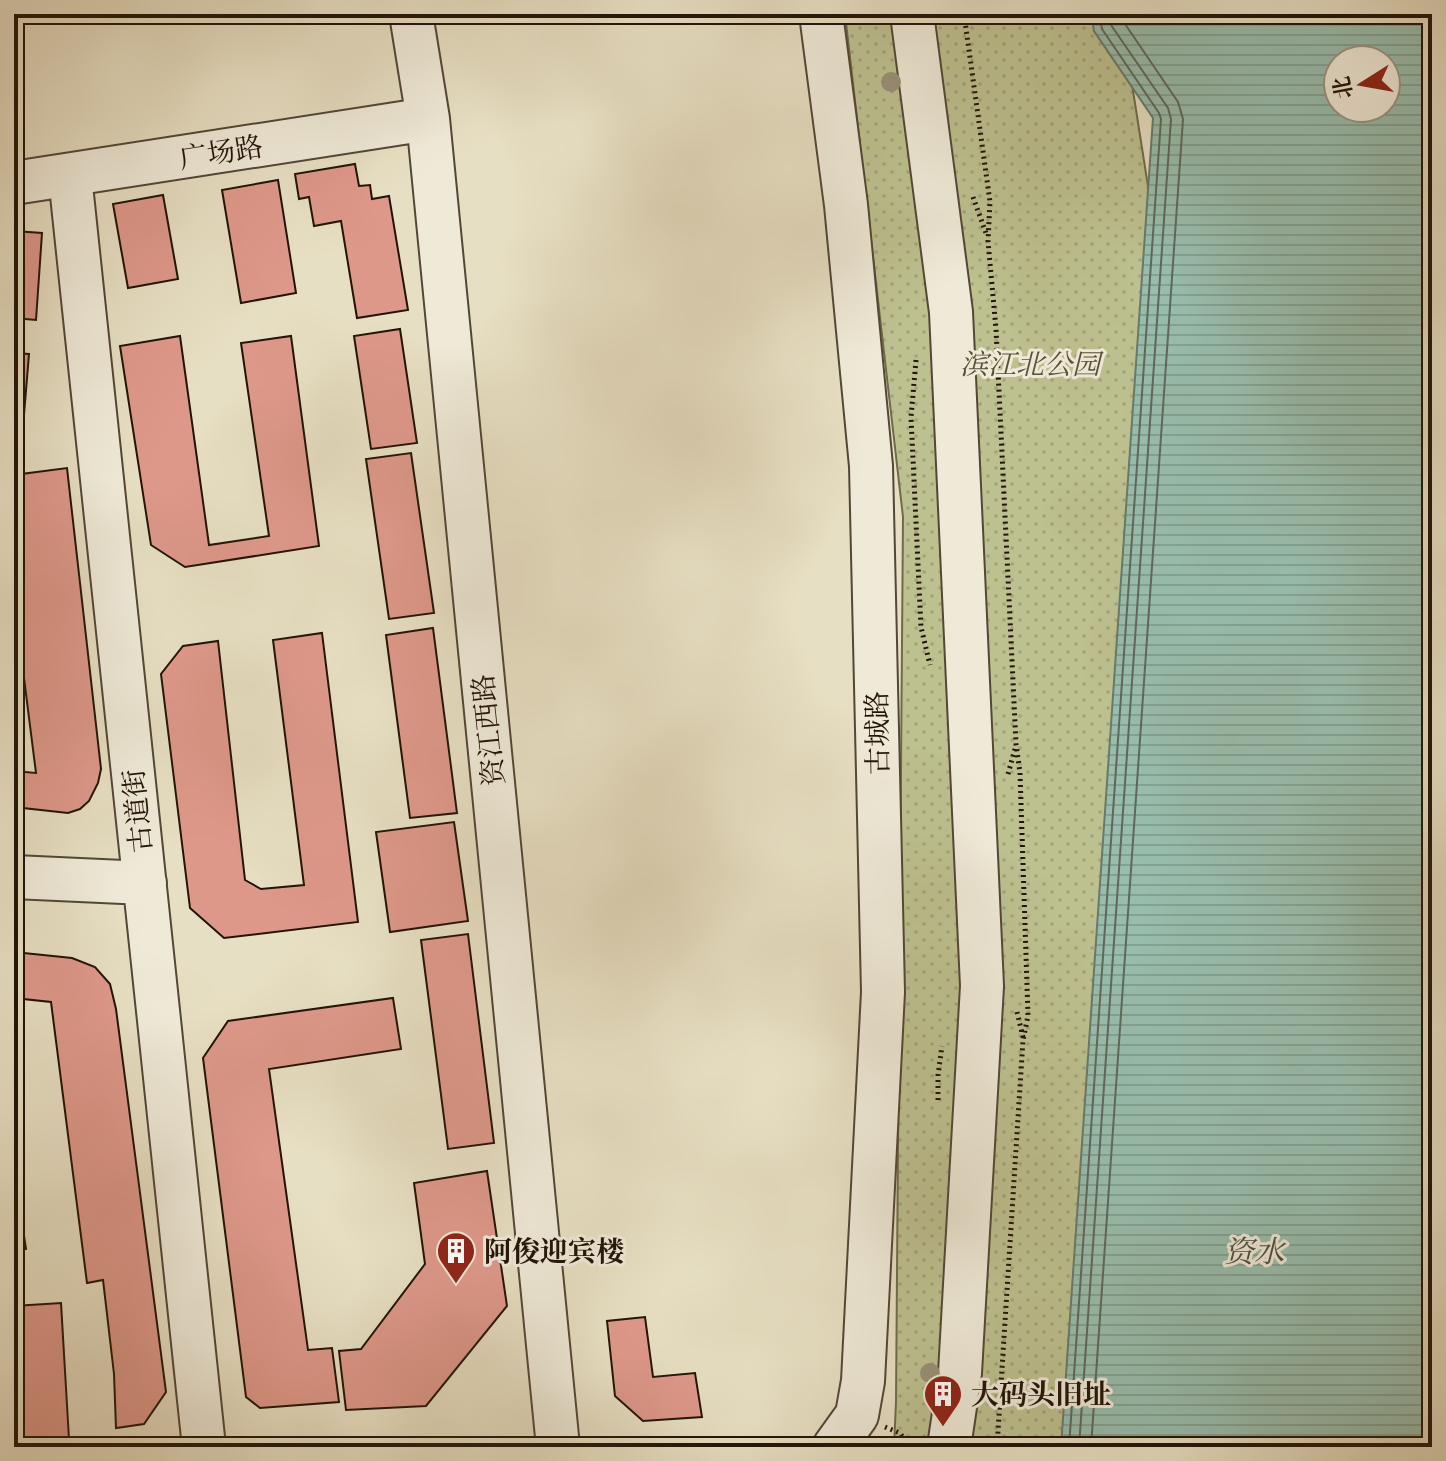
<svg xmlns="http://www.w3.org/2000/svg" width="1446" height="1461" viewBox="0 0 1446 1461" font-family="Cardo,'Noto Serif SC',serif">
<defs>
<pattern id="green-dots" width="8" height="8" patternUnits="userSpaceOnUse" patternTransform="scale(2)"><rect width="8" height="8" fill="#bdc08f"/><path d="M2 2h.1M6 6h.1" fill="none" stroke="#a2a47a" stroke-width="1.8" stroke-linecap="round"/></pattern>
<pattern id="water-rules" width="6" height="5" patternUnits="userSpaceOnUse" patternTransform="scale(2)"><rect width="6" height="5" fill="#98bdad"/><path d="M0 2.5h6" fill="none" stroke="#83a293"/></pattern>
</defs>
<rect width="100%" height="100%" fill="#e7dfc3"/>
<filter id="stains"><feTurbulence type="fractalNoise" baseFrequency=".0025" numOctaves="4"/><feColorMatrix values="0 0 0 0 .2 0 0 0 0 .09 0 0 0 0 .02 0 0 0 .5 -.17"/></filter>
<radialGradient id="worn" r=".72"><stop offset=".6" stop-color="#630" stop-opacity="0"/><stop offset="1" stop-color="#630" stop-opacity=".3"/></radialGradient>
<path fill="url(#green-dots)" stroke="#706a4b" stroke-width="2" d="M845 14H1121L1176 365 1063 1447H894L896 1402 903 517Z"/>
<path fill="url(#water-rules)" stroke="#69796b" stroke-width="2" fill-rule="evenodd" d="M1091 14H1432V1447H1061L1153 118 1094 31ZM1338 60H1386V108H1338Z"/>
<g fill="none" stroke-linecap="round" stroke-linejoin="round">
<path stroke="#5d685a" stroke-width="2" d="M1069 1447 1161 119 1159 113 1102 29 1099 14
M1079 1447 1171 119 1168 108 1111 25 1110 14
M1091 1447 1183 119 1178 102 1123 21 1122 14"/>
</g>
<path fill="#de988a" stroke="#221407" stroke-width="2" d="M355 164 359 186 370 185 372 199 389 196 408 310 357 318 341 221 314 226 309 197 299 199 295 174Z
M278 180 296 293 241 303 222 190Z
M163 195 178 279 128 288 113 204Z
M14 231 42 233 36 320 14 318Z
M400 329 417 443 371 449 354 336Z
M180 336 209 545 269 536 241 343 291 336 319 546 185 567 151 545 120 346Z
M14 353 29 354 22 439 14 438Z
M411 453 434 613 389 619 366 459Z
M67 468 101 769 98 783 89 801 80 809 68 813 14 807V771L36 773 14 599V475Z
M433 628 457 813 410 818 386 635Z
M322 633 358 922 224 938 190 908 161 674 183 646 218 641 245 880 261 889 304 885 273 640Z
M454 822 468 921 390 932 376 832Z
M468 934 494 1143 448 1149 421 940Z
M14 952 72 958 95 967 110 984 116 1009 166 1392 144 1424 116 1428 114 1374 103 1280 87 1283 51 1002 14 998Z
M393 998 401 1049 269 1069 308 1350 332 1348 339 1402 260 1408 246 1397 203 1058 228 1021Z
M14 1170 26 1249 14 1251Z
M487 1171 507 1306 426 1406 346 1410 339 1351 361 1349 425 1264 414 1183Z
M61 1303 69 1439 14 1442V1306Z
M645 1317 653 1377 695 1373 702 1417 643 1421 615 1396 607 1321Z"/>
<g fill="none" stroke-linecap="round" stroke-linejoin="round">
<defs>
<path id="minor" d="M411 14 428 119 558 1447
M821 14 846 205 871 466 883 992 863 1381 857 1415 834 1447
M912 14 951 312 982 986 960 1373 949 1447
M70 176 204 1447
M14 183 428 119
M14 877 145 883"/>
</defs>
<use href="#minor" stroke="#534736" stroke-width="46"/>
<path stroke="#221407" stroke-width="5" stroke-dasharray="2 4" stroke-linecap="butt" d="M964 14 990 202 988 241 996 329 1016 744 1020 773 1028 1016 1023 1040 997 1447
M973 197 987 236
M916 360 911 417 921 627 930 665
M1008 774 1015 749
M1017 1012 1023 1037
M938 1100V1075L942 1046
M885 1427 900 1433 907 1444 915 1445"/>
<use href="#minor" stroke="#efead8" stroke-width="42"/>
</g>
<g fill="#989076">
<circle cx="891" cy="82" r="10"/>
<circle cx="930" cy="1373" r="10"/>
</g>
<defs>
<symbol id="building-pin" viewBox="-11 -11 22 30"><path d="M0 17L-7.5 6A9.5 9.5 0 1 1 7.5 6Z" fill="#8f2418" stroke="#efead8"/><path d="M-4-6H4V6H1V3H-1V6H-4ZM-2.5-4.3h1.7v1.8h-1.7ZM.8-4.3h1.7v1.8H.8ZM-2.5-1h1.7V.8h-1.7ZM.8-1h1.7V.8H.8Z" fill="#fff"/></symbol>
</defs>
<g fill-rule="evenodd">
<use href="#building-pin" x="434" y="1229" width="44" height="60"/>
<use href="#building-pin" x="921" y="1372" width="44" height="60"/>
</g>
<g text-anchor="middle" stroke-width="6" stroke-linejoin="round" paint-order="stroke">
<g font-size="28" fill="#221407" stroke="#efead8">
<text transform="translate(221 152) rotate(-9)" y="10">广场路</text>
<text transform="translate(488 730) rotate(-96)" y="10">资江西路</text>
<text transform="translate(877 733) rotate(-91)" y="10">古城路</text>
<text transform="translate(137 811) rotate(-96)" y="10">古道街</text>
</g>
<g font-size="28" font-style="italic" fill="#585037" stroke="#efead8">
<text x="1030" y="374">滨江北公园</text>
</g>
<g font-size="28" font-weight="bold" fill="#221407" stroke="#efead8" text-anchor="start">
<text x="484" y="1261">阿俊迎宾楼</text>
<text x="971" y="1404">大码头旧址</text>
</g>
<g font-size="30" font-style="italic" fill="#4b4f41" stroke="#efead8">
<text x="1254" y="1262">资水</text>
</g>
</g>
<rect width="1446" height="1461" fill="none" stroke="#e7dfc3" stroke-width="48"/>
<rect x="16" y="16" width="1414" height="1429" fill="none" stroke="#221407" stroke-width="4"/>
<rect x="24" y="24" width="1398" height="1413" fill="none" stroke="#221407" stroke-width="2"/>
<g transform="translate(1362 84) rotate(259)"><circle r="38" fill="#efead8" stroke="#9d9484" stroke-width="2"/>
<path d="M0-6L14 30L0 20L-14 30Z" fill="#8f2418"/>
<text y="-12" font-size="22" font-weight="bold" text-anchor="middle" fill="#221407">北</text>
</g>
<rect width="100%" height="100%" filter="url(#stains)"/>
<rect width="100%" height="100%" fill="url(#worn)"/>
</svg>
